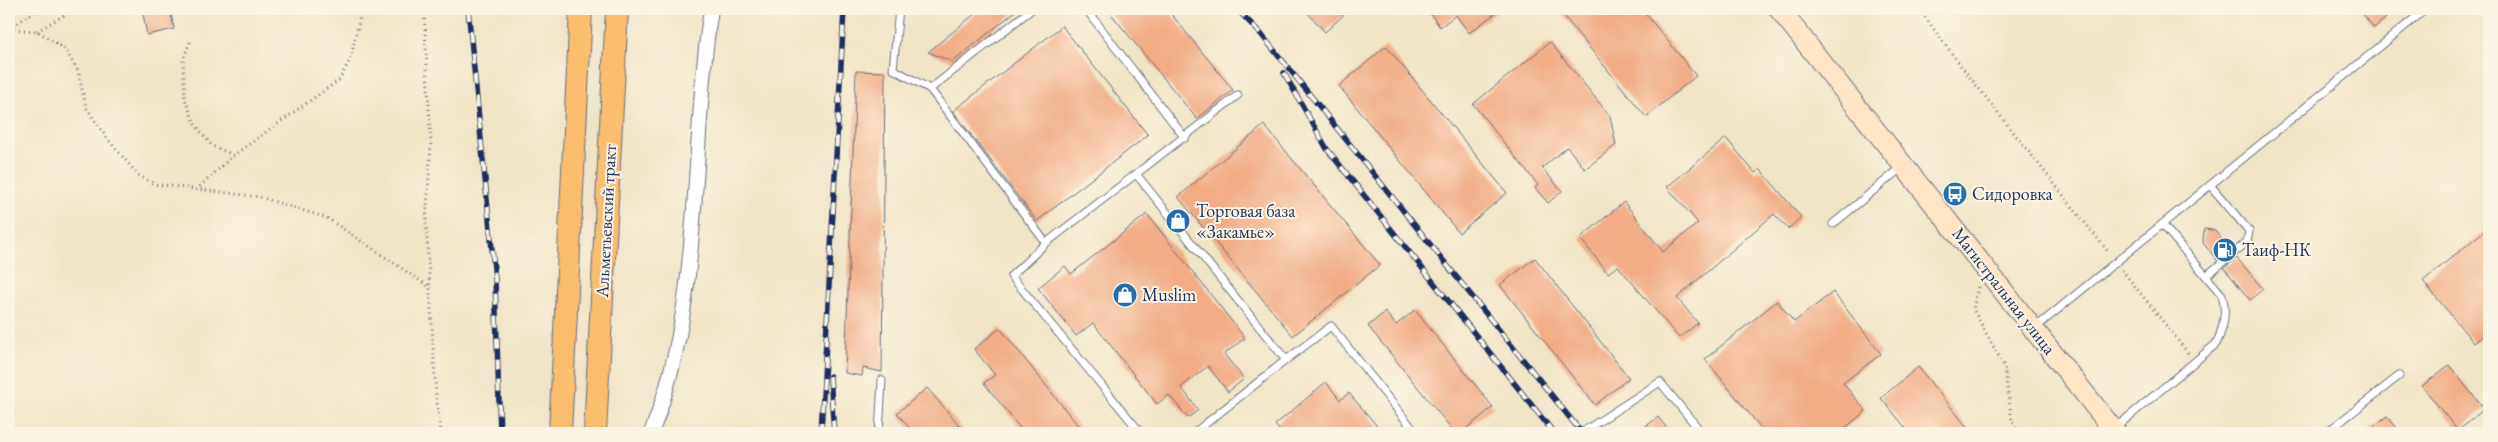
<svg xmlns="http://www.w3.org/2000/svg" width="2498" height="442" viewBox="0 0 2498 442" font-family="'EB Garamond',serif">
<rect width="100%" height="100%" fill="#fcf5e5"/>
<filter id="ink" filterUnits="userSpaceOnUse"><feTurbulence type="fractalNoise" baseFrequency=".02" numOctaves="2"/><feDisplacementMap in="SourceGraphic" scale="10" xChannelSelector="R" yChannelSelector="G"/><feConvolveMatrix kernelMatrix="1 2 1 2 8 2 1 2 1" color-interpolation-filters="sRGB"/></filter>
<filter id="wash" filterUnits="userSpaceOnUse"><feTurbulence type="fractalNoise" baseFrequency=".0096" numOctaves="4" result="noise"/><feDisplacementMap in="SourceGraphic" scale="20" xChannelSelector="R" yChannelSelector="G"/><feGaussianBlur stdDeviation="1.12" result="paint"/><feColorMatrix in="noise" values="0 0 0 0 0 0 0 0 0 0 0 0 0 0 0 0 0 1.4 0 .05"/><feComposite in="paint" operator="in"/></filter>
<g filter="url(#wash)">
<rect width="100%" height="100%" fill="#f0e4c6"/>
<g id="blocks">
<path fill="#f2ab82" d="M142 9H170L174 29 147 35Z
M981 9H1018L953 62 928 52Z
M1107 9H1167L1233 90 1197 119Z
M1304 9H1350L1325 32Z
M1427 9H1501L1469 33 1456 15 1440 27Z
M1558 9H1642L1696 76 1646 117Z
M2359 9H2378L2386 18 2374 28Z
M1062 26 1148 135 1037 221 953 111Z
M1550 42 1610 116 1616 145 1585 169 1567 147 1542 168 1562 191 1548 203 1535 188 1538 185 1473 104Z
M1386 46 1507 193 1459 233 1339 86Z
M856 71 885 72 882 372 863 368 862 376 845 373Z
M1264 125 1380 265 1293 336 1178 197Z
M1726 138 1755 173 1760 169 1801 217 1788 229 1774 214 1677 298 1698 323 1679 338 1618 266 1608 273 1580 238 1624 202 1663 252 1698 223 1667 187Z
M1147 214 1245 338 1224 354 1244 379 1228 392 1208 366 1181 387 1198 410 1188 418 1169 395 1157 404 1093 323 1076 336 1038 288 1065 266 1071 274Z
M2489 227V331L2474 343 2423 281Z
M2204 229 2214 230 2230 249 2217 260 2203 243Z
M1535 258 1629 378 1595 405 1500 285Z
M2237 258 2263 289 2250 300 2224 268Z
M1833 292 1881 354 1843 383 1866 411 1839 433H1765L1705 359 1777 301 1794 322Z
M1415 310 1493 407 1461 433H1455L1368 326 1385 312 1396 325Z
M1000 328 1084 433H1024L984 383 995 375 974 349Z
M2449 365 2484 409 2458 431 2422 386Z
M1918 367 1972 433H1910L1881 398Z
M1326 382 1340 400 1349 393 1383 433H1282L1275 425Z
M927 388 966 433H914L897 413Z
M2387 416 2401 433H2365Z
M1658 417 1671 433H1637Z"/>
</g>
</g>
<g filter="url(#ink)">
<use href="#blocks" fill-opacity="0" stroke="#666e82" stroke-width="1"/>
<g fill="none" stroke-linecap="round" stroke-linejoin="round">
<defs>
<path id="service" d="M899 9 893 69 930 89 1046 243 1136 174 1286 360 1331 326 1416 433
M1086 9 1185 138
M930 89 1032 9
M1136 174 1238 95
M1833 224 1902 167
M1046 243 1011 276 1141 433
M2206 276 2247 242 2249 231 2210 185
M2035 328 2426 9
M2114 429 2216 344C2224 328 2227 312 2222 295L2162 224
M879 433 882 380
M1194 433 1286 360
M1581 433 1660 382 1702 433
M2095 433 2107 424
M2326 433 2399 376"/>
<path id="minor" d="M651 433C704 303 690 146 711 9"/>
<path id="secondary" d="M1779 9 2116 433"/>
<path id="primary" d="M560 433 581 9
M595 433 617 9"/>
</defs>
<use href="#service" stroke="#666e82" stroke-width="9"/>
<use href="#minor" stroke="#666e82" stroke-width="16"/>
<use href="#secondary" stroke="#666e82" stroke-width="22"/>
<use href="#primary" stroke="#666e82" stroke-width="24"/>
<path stroke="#666e82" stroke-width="3" stroke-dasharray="1 4" stroke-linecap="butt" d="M424 9 431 146 426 222 436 395 441 433
M1919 9 1961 66 2109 253
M9 28 39 9
M9 29 37 31 65 49 78 71 86 107 106 137 138 175 154 184 260 197 327 218 431 288
M37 31 75 9
M190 42 183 60 185 99 195 124 212 146 234 155
M196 190 234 155 339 80 350 60 362 9
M2122 270 2188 353
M1978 287 1973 309 2004 366 2012 421 2018 433"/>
<use href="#service" stroke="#fff" stroke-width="7"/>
<use href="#minor" stroke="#fff" stroke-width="14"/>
<use href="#secondary" stroke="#fde5c5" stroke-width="20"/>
<use href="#primary" stroke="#fbbd6e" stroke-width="22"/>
<defs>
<path id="rail" d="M468 9 495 279 500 433
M1237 9 1261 34 1582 433
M1284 73 1327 149 1554 433
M830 376 834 433
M821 433 844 9"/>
</defs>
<use href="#rail" stroke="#1b2f5e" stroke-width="5.5"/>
<use href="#rail" stroke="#fcf5e5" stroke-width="4" stroke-dasharray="11" stroke-linecap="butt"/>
</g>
</g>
<defs>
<symbol id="bus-disc" viewBox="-11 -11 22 22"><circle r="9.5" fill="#1f6fb2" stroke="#fcf5e5"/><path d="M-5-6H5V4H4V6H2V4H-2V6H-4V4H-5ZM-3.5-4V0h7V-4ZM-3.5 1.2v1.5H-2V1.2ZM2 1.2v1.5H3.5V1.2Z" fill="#fff"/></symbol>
<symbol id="shop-disc" viewBox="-11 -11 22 22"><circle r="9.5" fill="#1f6fb2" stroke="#fcf5e5"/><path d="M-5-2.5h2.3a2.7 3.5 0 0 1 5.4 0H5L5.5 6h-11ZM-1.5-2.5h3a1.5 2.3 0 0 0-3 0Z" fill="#fff"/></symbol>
<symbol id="fuel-disc" viewBox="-11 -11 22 22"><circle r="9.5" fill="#1f6fb2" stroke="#fcf5e5"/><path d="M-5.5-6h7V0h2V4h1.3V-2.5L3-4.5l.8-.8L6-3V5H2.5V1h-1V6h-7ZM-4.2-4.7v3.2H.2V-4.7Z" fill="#fff"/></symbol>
</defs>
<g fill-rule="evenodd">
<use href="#bus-disc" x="1941" y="180" width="28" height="28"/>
<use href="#shop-disc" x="1164" y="207" width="28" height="28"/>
<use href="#fuel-disc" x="2211" y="236" width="28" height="28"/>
<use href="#shop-disc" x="1111" y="281" width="28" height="28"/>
</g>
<g text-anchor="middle" stroke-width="4" stroke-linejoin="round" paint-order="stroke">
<g font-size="18" fill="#1b2f5e" stroke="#fcf5e5" text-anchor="start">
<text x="1972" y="200">Сидоровка</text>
<text x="1196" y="217">Торговая база<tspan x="1196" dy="21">«Закамье»</tspan></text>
<text x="2242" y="256">Таиф-НК</text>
<text x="1142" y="301">Muslim</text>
</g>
<g font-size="18" fill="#1b2f5e" stroke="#fcf5e5">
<text transform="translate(606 221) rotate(-87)" y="6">Альметьевский тракт</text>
<text transform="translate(2004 291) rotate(52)" y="6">Магистральная улица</text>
</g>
</g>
<rect width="2498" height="442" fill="none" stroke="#fcf5e5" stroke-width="30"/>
</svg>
